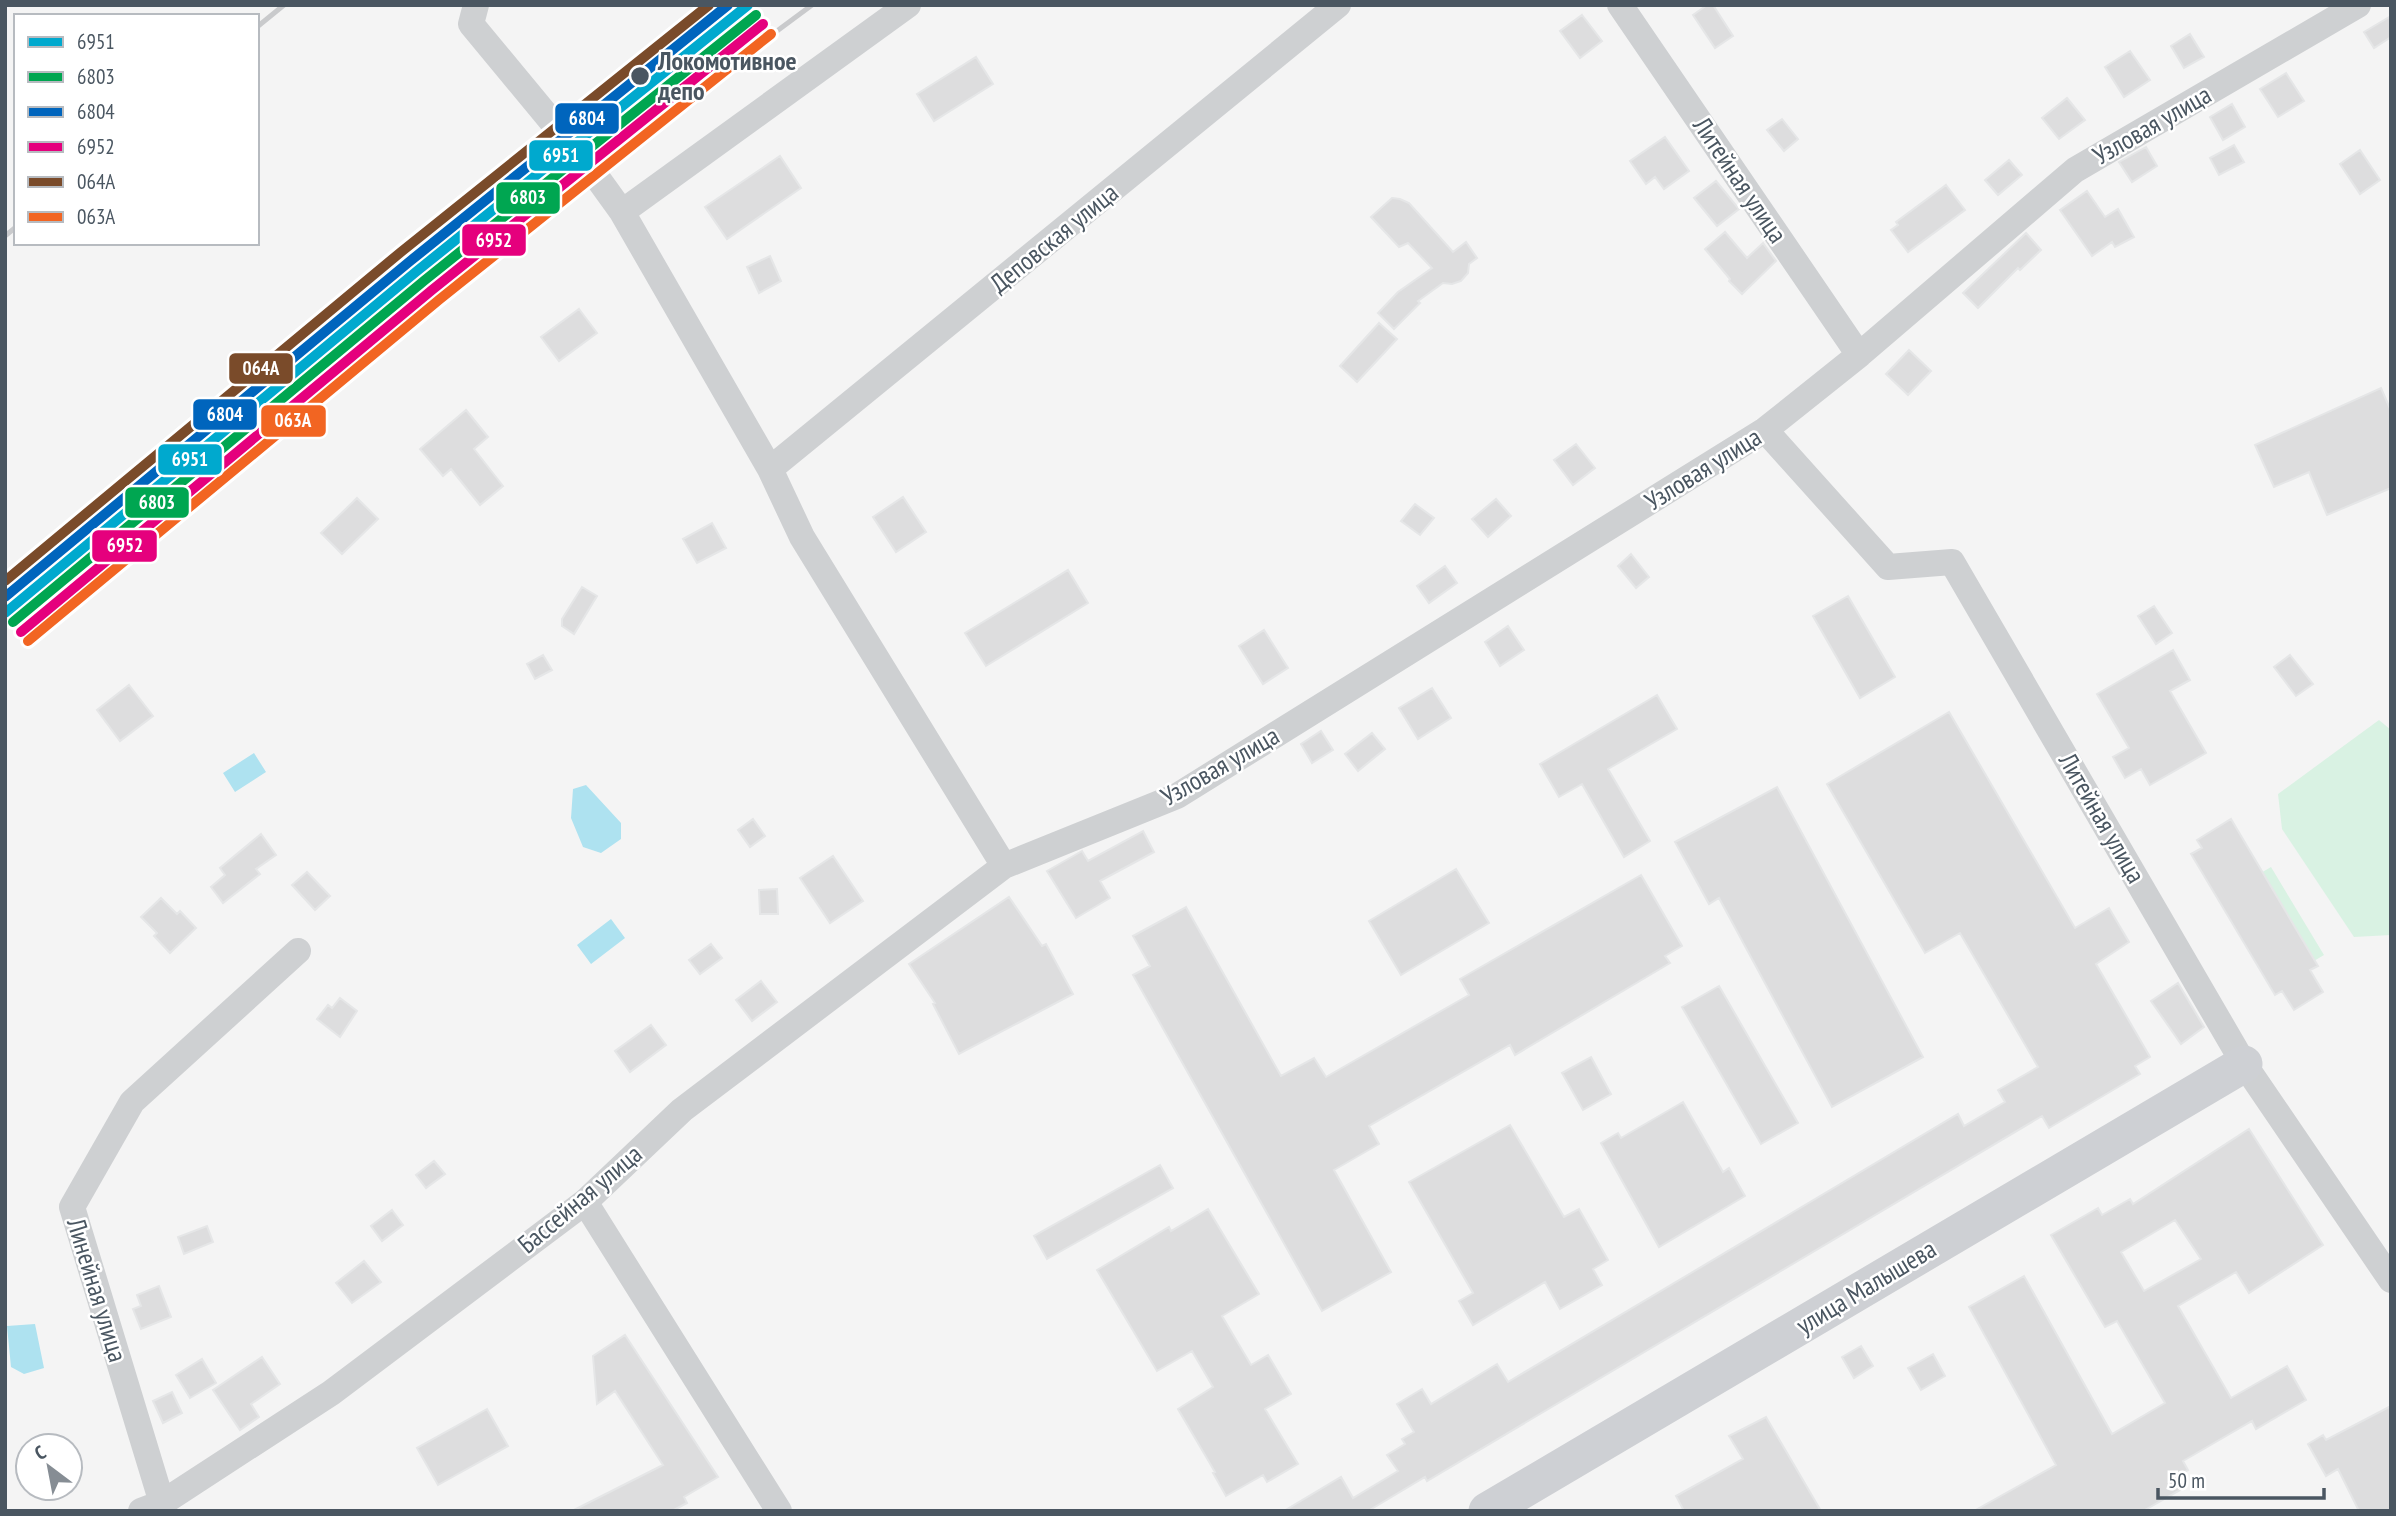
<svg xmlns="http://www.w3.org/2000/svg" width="2396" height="1516" viewBox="0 0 2396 1516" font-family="'PT Sans Narrow',sans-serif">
<rect width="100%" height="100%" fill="#f4f4f4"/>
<path fill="#d9f2e3" d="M2379 720 2391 730V935L2354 937 2282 829 2278 794Z
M2271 867 2324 955 2307 965 2254 877Z"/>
<path fill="#aee2f0" d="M254 753 266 772 235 792 223 773Z
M586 785 621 823V839L601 853 583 847 571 818 573 789Z
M611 919 625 938 591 964 577 945Z
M35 1324 44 1368 24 1374 11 1367 7 1326Z"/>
<path fill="#ddddde" stroke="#e5e6e7" stroke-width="2" fill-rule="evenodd" d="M1707 5H1713L1733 36 1715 48 1693 15Z
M1582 15 1602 41 1580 58 1560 31Z
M2391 16V37L2374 48 2364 32Z
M2190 34 2204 57 2184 68 2171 46Z
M2130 51 2150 80 2124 97 2105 67Z
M976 57 993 84 934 121 917 94Z
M2286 73 2304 101 2278 117 2260 89Z
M2067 98 2085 120 2059 139 2042 118Z
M2232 104 2245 127 2223 140 2210 117Z
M1782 119 1798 139 1784 151 1767 130Z
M1665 137 1689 171 1664 189 1655 177 1646 184 1630 161Z
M2234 145 2244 162 2219 175 2210 158Z
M2146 147 2157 166 2132 182 2119 162Z
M2360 150 2380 180 2360 194 2340 164Z
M780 156 801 188 727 239 705 207Z
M2009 160 2022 175 1998 195 1985 180Z
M1716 181 1739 209 1717 226 1694 198Z
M1946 185 1965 210 1908 252 1891 230 1898 225 1896 222Z
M2087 191 2105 217 2118 209 2134 237 2115 247 2112 242 2092 256 2060 210Z
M1392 198 1400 199 1409 203 1453 252 1466 242 1477 258 1469 264 1468 273 1461 281 1452 284 1443 283 1418 301 1420 303 1394 329 1378 313 1398 292 1432 268 1408 243 1399 247 1371 217Z
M1725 232 1747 258 1763 243 1776 261 1742 294 1729 281 1730 279 1705 249Z
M2026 233 2041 250 2020 270 2018 268 1978 308 1963 293Z
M770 256 781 281 759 293 747 267Z
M579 309 597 333 559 361 541 337Z
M1379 323 1397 339 1357 382 1340 366Z
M1909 350 1931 371 1908 395 1886 374Z
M2381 388 2391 411V488L2327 515 2309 472 2274 487 2255 445Z
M466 410 488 437 474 449 503 486 480 505 451 469 443 476 420 449Z
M1576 444 1595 468 1573 485 1554 460Z
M903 497 926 532 896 552 873 517Z
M357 498 378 519 342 554 321 533Z
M1496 499 1511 516 1488 537 1472 519Z
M1415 504 1434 518 1420 535 1401 521Z
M712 523 726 548 697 563 683 539Z
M1631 554 1649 577 1636 588 1618 566Z
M1445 566 1457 583 1429 603 1417 586Z
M1068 570 1088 603 986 666 965 633Z
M582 587 597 596 574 634 562 626V619Z
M1848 596 1895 677 1860 698 1813 616Z
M2154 606 2172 633 2156 644 2138 616Z
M1508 626 1524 650 1500 666 1485 642Z
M1264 630 1288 668 1263 684 1239 646Z
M2173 650 2190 680 2170 691 2206 753 2150 785 2141 769 2125 778 2113 757 2129 748 2097 694Z
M543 655 552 670 535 679 527 664Z
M2290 655 2313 684 2296 696 2274 667Z
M129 685 153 716 120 741 97 710Z
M1432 688 1451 718 1418 739 1399 708Z
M1657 695 1677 729 1608 769 1650 841 1624 857 1582 784 1559 797 1540 764Z
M1949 712 2075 928 2109 908 2129 942 2096 964 2150 1057 2135 1066 2140 1074 2049 1128 2042 1116 1427 1481 1425 1477 1368 1511H1284L1341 1477 1353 1498 1398 1471 1387 1455 1405 1444 1402 1439 1414 1432 1397 1404 1422 1389 1431 1404 1497 1364 1508 1382 1958 1114 1964 1126 2005 1102 1998 1090 2038 1067 1960 933 1925 953 1827 784Z
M1321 731 1333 750 1312 763 1301 744Z
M1372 733 1385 749 1358 771 1345 754Z
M1777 787 1923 1057 1832 1107 1719 898 1709 904 1675 842Z
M753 819 765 836 750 847 738 830Z
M2231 819 2318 966 2310 970 2323 992 2294 1010 2282 991 2275 995 2191 854 2202 848 2197 840Z
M1143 831 1154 852 1100 881 1110 898 1076 918 1047 871 1082 851 1088 861Z
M261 834 276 855 256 869 260 874 223 903 211 887 225 875 220 868Z
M833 856 863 901 830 923 800 878Z
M1456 869 1489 923 1401 975 1369 921Z
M307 872 330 896 315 910 292 885Z
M1641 875 1682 946 1665 956 1670 963 1515 1055 1510 1045 1369 1126 1379 1144 1334 1170 1391 1272 1322 1311 1133 975 1150 966 1133 936 1186 907 1281 1076 1314 1058 1326 1077 1469 995 1460 979Z
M777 889 778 914H760L759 890Z
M1009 897 1042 946 1046 944 1073 994 959 1054 933 1004 935 1003 909 964Z
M161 898 177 914 180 911 196 928 170 953 154 936 157 933 141 917Z
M711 944 722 958 700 974 689 960Z
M761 981 777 1002 752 1021 736 1000Z
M2178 983 2204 1027 2181 1044 2151 1001Z
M1719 986 1798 1123 1761 1144 1682 1007Z
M340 998 357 1011 340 1037 317 1019 328 1005 332 1008Z
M651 1025 666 1045 630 1072 615 1051Z
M1591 1057 1611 1094 1583 1110 1562 1073Z
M1683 1102 1723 1172 1729 1168 1745 1196 1659 1247 1601 1143 1618 1133 1621 1138Z
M1510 1125 1564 1217 1579 1209 1608 1260 1593 1269 1602 1285 1560 1309 1545 1282 1473 1325 1459 1301 1473 1293 1409 1182Z
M2249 1129 2323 1245 2249 1293 2236 1272 2178 1306 2231 1398 2287 1366 2306 1400 2256 1429 2252 1421 2183 1461 2188 1470 2174 1478 2180 1490 2143 1511H1974L2056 1465 1969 1307 2024 1276 2112 1434 2165 1403 2117 1321 2105 1327 2051 1235 2098 1208 2102 1215 2130 1199 2133 1204ZM2175 1220 2201 1259 2144 1291 2121 1252Z
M434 1161 445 1174 426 1188 416 1175Z
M1160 1165 1173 1188 1047 1259 1034 1236Z
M1208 1209 1259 1294 1222 1316 1251 1365 1268 1355 1291 1394 1265 1409 1298 1464 1267 1482 1263 1475 1226 1496 1213 1473 1215 1472 1178 1409 1213 1387 1192 1351 1157 1371 1097 1270 1169 1227 1171 1231Z
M392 1210 403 1225 382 1241 371 1226Z
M207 1226 213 1242 184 1254 178 1237Z
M364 1261 381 1282 352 1303 336 1283Z
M159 1286 171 1317 141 1329 133 1309 141 1306 137 1295Z
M625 1335 718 1477 684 1497 687 1503 672 1511H572L663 1465 615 1391 597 1404 593 1356Z
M1861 1346 1873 1366 1854 1378 1842 1357Z
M1933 1354 1945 1376 1921 1390 1908 1368Z
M262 1357 280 1384 251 1404 259 1417 240 1430 213 1390Z
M202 1359 216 1383 190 1398 176 1375Z
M172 1392 182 1413 163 1423 153 1401Z
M2391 1406V1511H2359L2338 1469 2326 1476 2308 1444 2323 1435 2326 1440Z
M487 1409 508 1446 438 1485 417 1448Z
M1766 1417 1821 1511H1684L1676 1496 1743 1459 1729 1436Z"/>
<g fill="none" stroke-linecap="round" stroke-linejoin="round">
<path stroke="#ced0d2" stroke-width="26" d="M476 5 471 24 591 169 622 212 770 469
M1620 5 1859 355
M622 212 908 5
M1765 430 1888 567 1952 562 2244 1064 2391 1280
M1004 866 802 537 770 469 1338 5
M585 1202 779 1511
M162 1503 72 1207 132 1102 298 951
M141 1511 162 1503 331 1393 585 1202 682 1110 1004 866 1177 796 1765 430 1859 355 2075 170 2358 5"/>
<path stroke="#ced0d4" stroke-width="37" d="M1487 1511 2244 1064"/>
<path stroke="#c9cacc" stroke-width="5" d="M257 27 284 5
M5 236 16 227
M270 427 591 169 812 5"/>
<defs>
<path id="rail-1" d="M5 613 417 271 748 5"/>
<path id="rail-2" d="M13 622 425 280 756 15"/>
<path id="rail-3" d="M5 597 409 262 728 5"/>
<path id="rail-4" d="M21 632 432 290 763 24"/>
<path id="rail-5" d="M5 581 401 252 709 5"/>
<path id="rail-6" d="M28 641 440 299 771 34"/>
</defs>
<use href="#rail-1" stroke="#fff" stroke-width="16"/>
<use href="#rail-2" stroke="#fff" stroke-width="16"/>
<use href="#rail-3" stroke="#fff" stroke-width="16"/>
<use href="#rail-4" stroke="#fff" stroke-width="16"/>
<use href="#rail-5" stroke="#fff" stroke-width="16"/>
<use href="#rail-6" stroke="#fff" stroke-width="16"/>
<use href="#rail-1" stroke="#00a9ce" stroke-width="10"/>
<use href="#rail-2" stroke="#00a651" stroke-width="10"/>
<use href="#rail-3" stroke="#0065bd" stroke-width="10"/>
<use href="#rail-4" stroke="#e5007d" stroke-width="10"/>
<use href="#rail-5" stroke="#7a4b2a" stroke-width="10"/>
<use href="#rail-6" stroke="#f26522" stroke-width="10"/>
</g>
<circle fill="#4a5661" stroke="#fff" stroke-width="2.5" cx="640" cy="76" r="10"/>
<g text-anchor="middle" stroke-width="5" stroke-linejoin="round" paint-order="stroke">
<g font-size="26" font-weight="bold" fill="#4a5661" stroke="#fff" text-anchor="start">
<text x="658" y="70">Локомотивное<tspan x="658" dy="30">депо</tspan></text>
</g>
<g font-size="26" fill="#4a5661" stroke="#fff">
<text transform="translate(2152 125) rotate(-30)" y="9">Узловая улица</text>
<text transform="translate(1740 180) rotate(56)" y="9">Литейная улица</text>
<text transform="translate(1054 238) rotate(-39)" y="9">Деповская улица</text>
<text transform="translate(1703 469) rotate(-32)" y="9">Узловая улица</text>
<text transform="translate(1220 766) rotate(-30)" y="9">Узловая улица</text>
<text transform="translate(2102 818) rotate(60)" y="9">Литейная улица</text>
<text transform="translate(580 1199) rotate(-40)" y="9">Бассейная улица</text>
<text transform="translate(1866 1287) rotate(-31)" y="9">улица Малышева</text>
<text transform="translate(97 1290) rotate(73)" y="9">Линейная улица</text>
</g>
</g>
<g stroke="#fff" stroke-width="2.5">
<rect x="554" y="102" width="66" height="33" rx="7" fill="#0065bd"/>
<rect x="528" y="139" width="66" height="33" rx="7" fill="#00a9ce"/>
<rect x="495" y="181" width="66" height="34" rx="7" fill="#00a651"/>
<rect x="461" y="223" width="66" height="34" rx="7" fill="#e5007d"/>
<rect x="228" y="352" width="66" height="33" rx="7" fill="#7a4b2a"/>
<rect x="192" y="398" width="66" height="33" rx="7" fill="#0065bd"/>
<rect x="260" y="404" width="67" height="34" rx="7" fill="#f26522"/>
<rect x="157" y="443" width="66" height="33" rx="7" fill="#00a9ce"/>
<rect x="124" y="486" width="66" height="33" rx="7" fill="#00a651"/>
<rect x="91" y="529" width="67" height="34" rx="7" fill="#e5007d"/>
</g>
<g font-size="19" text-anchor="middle" font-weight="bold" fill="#fff">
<text x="587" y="125">6804</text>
<text x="561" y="162">6951</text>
<text x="528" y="204">6803</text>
<text x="494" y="247">6952</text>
<text x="261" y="375">064А</text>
<text x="225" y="421">6804</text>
<text x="293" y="427">063А</text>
<text x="190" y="466">6951</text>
<text x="157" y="509">6803</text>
<text x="125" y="552">6952</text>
</g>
<rect width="2396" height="1516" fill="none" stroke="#4a5661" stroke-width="14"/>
<rect x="14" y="14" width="245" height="231" fill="#ffffff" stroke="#b7bbc0" stroke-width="2"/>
<rect x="28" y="37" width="35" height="10" fill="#00a9ce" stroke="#b7bbc0" stroke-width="2"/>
<text x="77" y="49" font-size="21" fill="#4a5661">6951</text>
<rect x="28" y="72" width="35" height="10" fill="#00a651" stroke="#b7bbc0" stroke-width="2"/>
<text x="77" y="84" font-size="21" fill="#4a5661">6803</text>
<rect x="28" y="107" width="35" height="10" fill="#0065bd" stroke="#b7bbc0" stroke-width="2"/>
<text x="77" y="119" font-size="21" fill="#4a5661">6804</text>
<rect x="28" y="142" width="35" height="10" fill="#e5007d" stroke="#b7bbc0" stroke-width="2"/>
<text x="77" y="154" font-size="21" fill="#4a5661">6952</text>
<rect x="28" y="177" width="35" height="10" fill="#7a4b2a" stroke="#b7bbc0" stroke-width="2"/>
<text x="77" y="189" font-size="21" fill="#4a5661">064А</text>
<rect x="28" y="212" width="35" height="10" fill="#f26522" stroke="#b7bbc0" stroke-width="2"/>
<text x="77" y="224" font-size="21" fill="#4a5661">063А</text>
<g transform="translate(49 1467) rotate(328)"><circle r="33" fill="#ffffff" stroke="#b7bbc0" stroke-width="2"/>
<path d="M0-5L12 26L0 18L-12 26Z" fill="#868d94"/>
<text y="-10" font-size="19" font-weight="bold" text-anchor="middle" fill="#4a5661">С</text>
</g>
<path d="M2158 1488v10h166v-10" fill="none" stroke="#4a5661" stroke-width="3.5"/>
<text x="2168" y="1488" font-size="21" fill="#4a5661" stroke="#ffffff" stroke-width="5" paint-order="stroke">50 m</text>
</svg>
